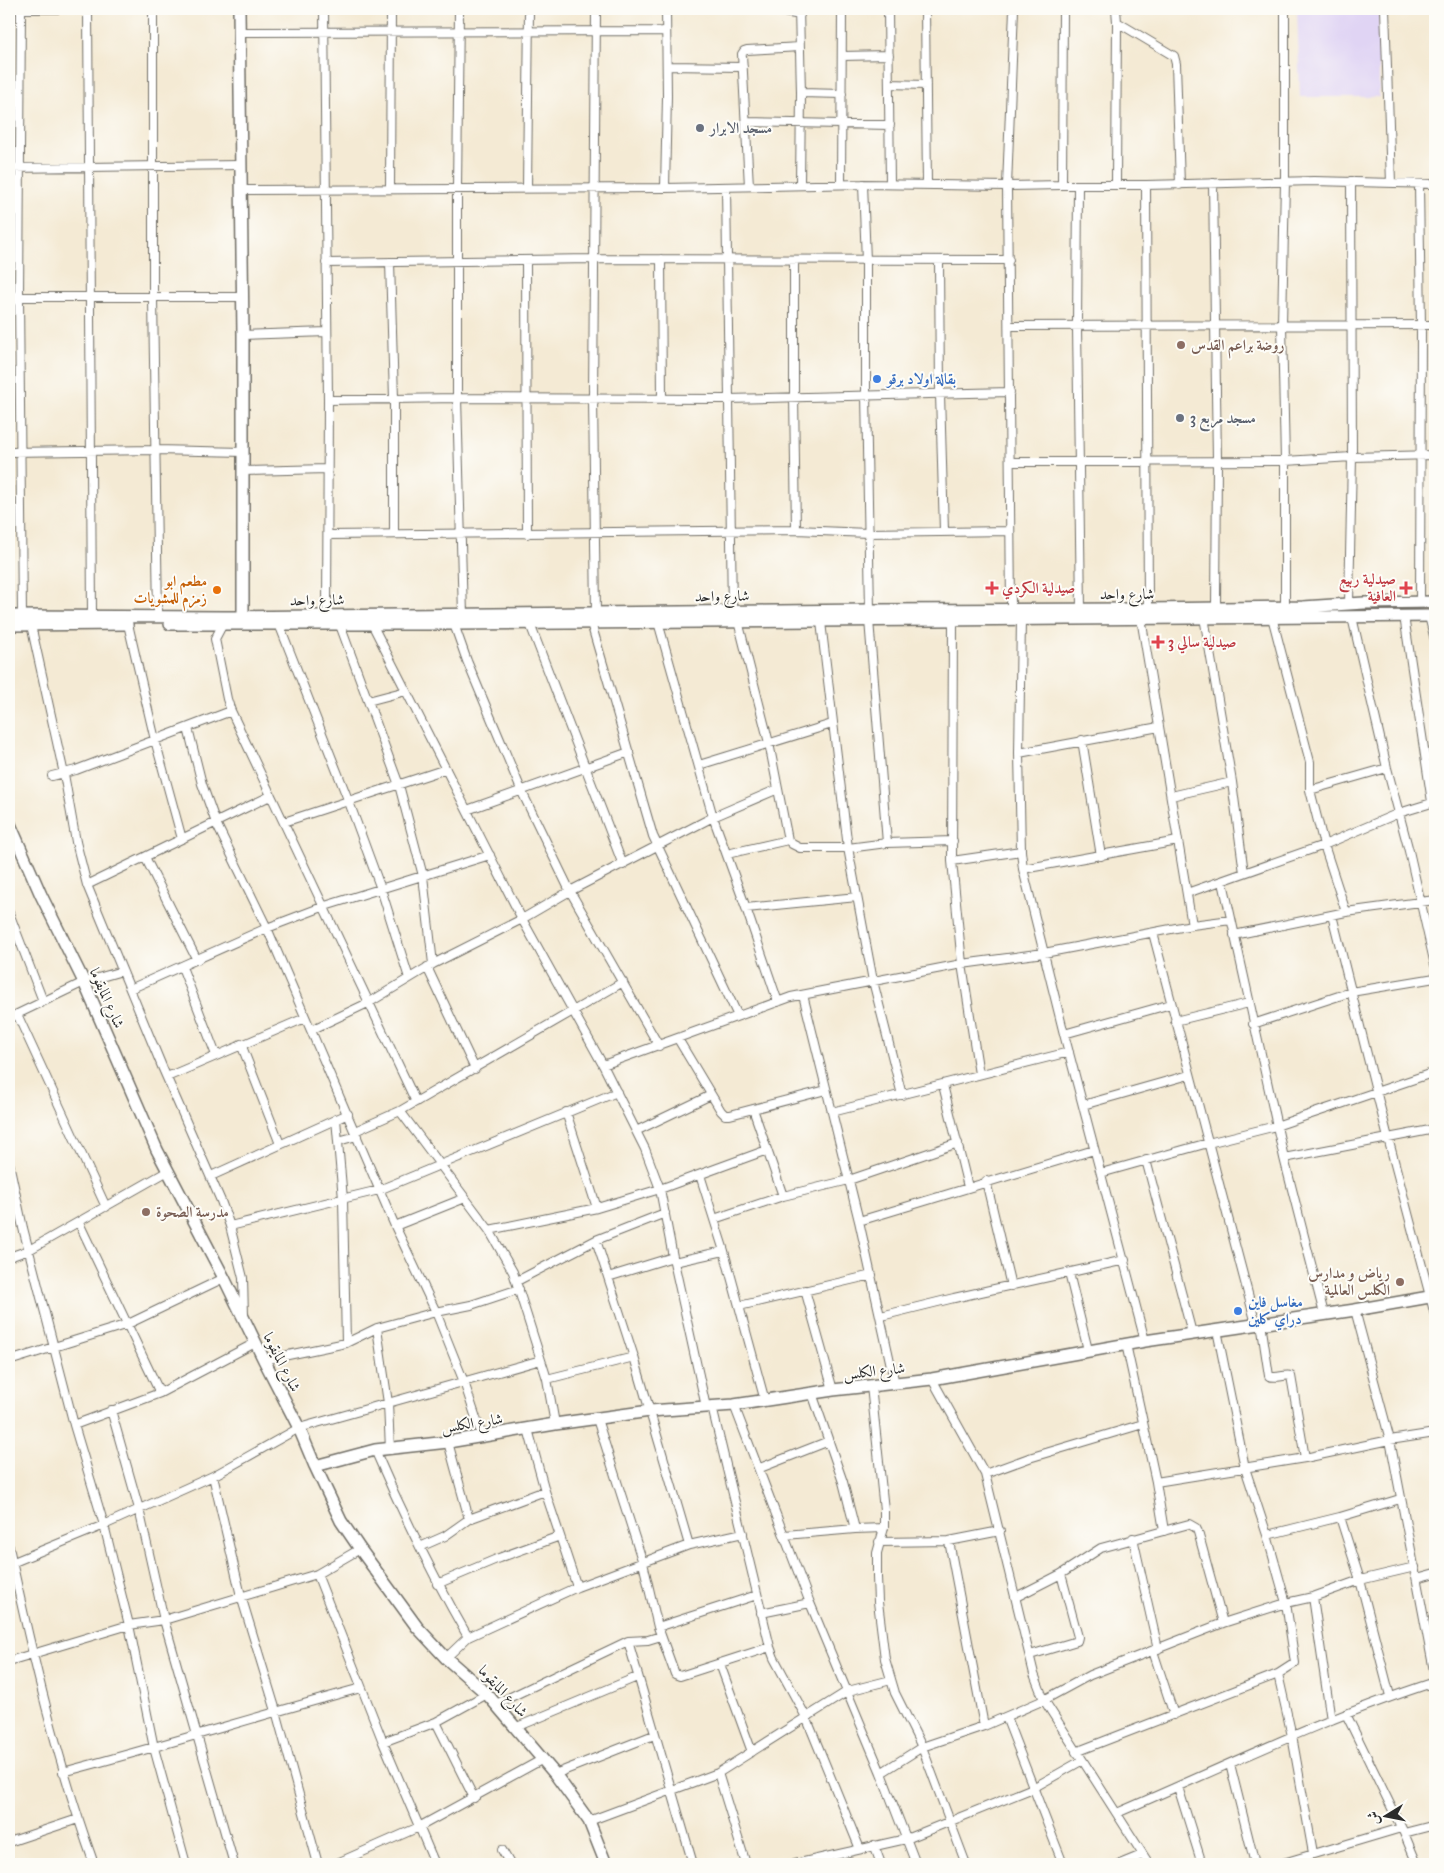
<svg xmlns="http://www.w3.org/2000/svg" width="1444" height="1873" viewBox="0 0 1444 1873" font-family="'IM FELL Great Primer',Amiri,serif">
<rect width="100%" height="100%" fill="#fdfcf7"/>
<filter id="ink" filterUnits="userSpaceOnUse"><feTurbulence type="fractalNoise" baseFrequency=".02" numOctaves="2"/><feDisplacementMap in="SourceGraphic" scale="10" xChannelSelector="R" yChannelSelector="G"/><feConvolveMatrix kernelMatrix="1 2 1 2 8 2 1 2 1" color-interpolation-filters="sRGB"/></filter>
<filter id="wash" filterUnits="userSpaceOnUse"><feTurbulence type="fractalNoise" baseFrequency=".0096" numOctaves="4" result="noise"/><feDisplacementMap in="SourceGraphic" scale="20" xChannelSelector="R" yChannelSelector="G"/><feGaussianBlur stdDeviation="1.12" result="paint"/><feColorMatrix in="noise" values="0 0 0 0 0 0 0 0 0 0 0 0 0 0 0 0 0 1.4 0 .05"/><feComposite in="paint" operator="in"/></filter>
<g filter="url(#wash)">
<rect width="100%" height="100%" fill="#f4ead4"/>
<path fill="#e0d4f4" d="M1297 9H1379V97H1300Z"/>
</g>
<g filter="url(#ink)">
<g fill="none" stroke-linecap="round" stroke-linejoin="round">
<defs>
<path id="street" d="M9 9H75
M21 9 19 297 22 616
M88 9 92 616
M153 9V298L158 616
M324 9 328 400 327 615
M459 9 457 189V398L463 615
M596 9 593 399 596 613
M769 9 800 15
M799 9 801 93 800 184
M888 9 890 184
M925 9 927 185
M1116 9 1117 22 1116 185
M1385 9 1391 183
M1117 22 1174 56 1176 64 1180 185
M239 32 666 31
M842 56 889 55
M667 66 743 67
M889 84 926 85
M801 93 842 94
M746 122 890 125
M9 168 240 165
M1213 183 1217 461 1216 608
M841 184 842 9
M863 184 866 261V394L870 610
M1419 184 1421 326 1420 602
M1062 185 1063 9
M1078 185 1077 327 1081 609
M1146 185 1148 609
M749 186 742 54 744 51 747 50 800 47
M726 187 732 611
M527 188 529 9
M665 188 667 96 666 9
M390 189 391 9
M241 190 665 188 863 184 1007 186 1062 185H1146L1314 181 1435 184
M661 259 662 399
M939 260 940 394 944 531
M526 261 527 534
M794 261V396L796 530
M390 262 394 399V534
M326 263 593 259 1009 260
M9 297H243
M1009 326 1435 325
M243 335 327 332
M328 400 457 398 728 399 1010 392
M9 452 156 450 244 452
M1011 462 1285 461 1352 457 1435 455
M243 471 327 469
M328 535 796 530 868 533 1010 531
M1349 604 1352 457 1351 181
M1285 607V461L1282 325 1285 182V9
M1011 609 1007 186 1014 9
M1404 616 1432 802
M1429 616 1435 640
M1204 617 1232 782 1244 873
M1272 617 1310 762V790L1324 845 1346 912
M1352 617 1387 768 1409 851 1435 965
M1141 618 1192 925
M1021 619 1019 753 1021 851 1023 869 1064 1034 1145 1341
M869 620 887 843
M953 620 952 861 962 964 979 1074
M738 621 769 743 788 840
M224 622 215 639 227 699 231 711 416 1102
M371 622 522 919 603 1065 645 1149 660 1189 674 1262 706 1407
M658 622 713 817 746 908 778 1002
M821 622 848 848 873 981 902 1095
M591 623 653 836 738 1016
M128 624 155 740 182 839
M279 624 349 802 381 889 409 978
M454 624 467 661 522 792 570 891 659 1046
M530 624 623 865
M31 625 64 774 76 842 87 885 163 1069 221 1201 230 1226 243 1278 244 1316
M340 625 399 785 423 876 433 964
M368 701 406 691
M188 728 202 784 216 823 267 928 395 1226 436 1312 464 1382 482 1436
M1082 740 1101 856
M1019 753 1159 727
M699 765 832 724
M52 776 76 770 231 711
M1310 790 1387 768
M1171 796 1232 782
M467 810 629 752
M284 822 446 769
M727 854 788 840 792 844 800 848H848L887 843 953 841
M145 857 197 960
M952 861 1021 851
M1023 869 1178 841
M1223 882 1284 1158 1324 1314
M87 885 270 796
M1187 893 1324 845 1399 813 1435 802
M746 908 857 897
M9 913 43 1001
M1332 915 1388 1138 1435 1315
M1153 933 1256 1324
M1234 935 1346 912 1435 900
M182 967 216 1055
M427 967 475 1069
M130 989 267 928 325 906 490 855
M803 995 859 1221 895 1384
M17 1014 106 1207
M9 1018 84 982 122 971
M1175 1021 1249 1003
M1253 1024 1351 992 1435 978
M311 1030 370 1002 433 964 522 919 570 891 713 817 778 789
M1064 1034 1171 1004
M678 1039 721 1111 725 1115H730L826 1090
M241 1044 280 1144
M603 1065 791 997 962 964 1044 953 1192 925 1231 920
M167 1077 305 1018
M943 1085 968 1187
M1083 1105 1189 1075
M753 1109 783 1196
M400 1111 489 1230 513 1272 547 1379 555 1424
M566 1112 597 1208
M832 1112 1069 1052
M336 1119 343 1199 346 1343
M355 1131 400 1111 623 982
M636 1131 711 1095
M338 1141 357 1136
M1284 1158 1435 1129
M1146 1160 1192 1333
M9 1163 23 1228 74 1425 104 1525 129 1625 154 1748 186 1864
M1101 1173 1208 1143 1276 1126 1435 1072
M700 1175 724 1251 765 1401
M211 1176 348 1114
M986 1181 1011 1286
M714 1219 783 1196 849 1180 958 1143
M859 1221 1094 1150
M79 1223 160 1393
M230 1226 379 1190 617 1092
M395 1226 465 1198
M489 1230 597 1208 660 1189 767 1150
M596 1240 634 1357 689 1545
M9 1257 29 1250 168 1171
M674 1262 724 1251
M1069 1273 1088 1350
M608 1277 673 1257
M517 1281 596 1240 665 1213
M805 1290 833 1390
M739 1306 872 1275
M1355 1310 1390 1440 1435 1676
M881 1316 954 1298 1125 1260
M1261 1323 1269 1376C1277 1379 1284 1374 1291 1376L1305 1458
M377 1328 388 1403 390 1450
M1126 1344 1156 1482 1164 1531
M264 1360 346 1343 377 1328 436 1312 471 1305 519 1289
M9 1361 128 1324 224 1278
M547 1379 634 1357
M932 1379 985 1474 1034 1674 1044 1700 1149 1864
M812 1393 843 1482 855 1529
M734 1405 810 1603 881 1773 916 1864
M712 1407 770 1647 774 1658 806 1717 860 1849
M111 1410 139 1509 164 1620 234 1864
M597 1419 643 1563 658 1627 675 1674 680 1676 770 1647
M74 1425 160 1393 255 1343
M528 1429 545 1491 577 1587
M448 1442 469 1519
M375 1450C403 1515 433 1576 468 1637
M760 1468 829 1441
M985 1474 1029 1458 1143 1424
M213 1476 241 1596 276 1711 318 1864
M1156 1482 1305 1458 1390 1440 1435 1433
M1340 1517 1360 1580 1390 1696
M884 1528 877 1553V1577L878 1602 885 1659 895 1693 922 1747 966 1864
M785 1535 855 1529 884 1528V1510L871 1386
M1267 1535 1340 1517 1400 1499
M1133 1538 1158 1649
M949 1541 984 1726
M879 1542 949 1541 1000 1531
M9 1547C32 1655 57 1761 94 1864
M420 1547 445 1536 469 1519 545 1491
M9 1564 104 1525 213 1476 299 1428 541 1360
M317 1574 383 1742 435 1864
M1417 1578 1435 1573
M437 1584 499 1558 560 1536
M1016 1597 1061 1574 1101 1548 1189 1524 1196 1528 1198 1532 1223 1623
M1313 1597 1331 1720
M761 1613 810 1603
M658 1627 757 1595
M628 1641 693 1864
M1153 1651 1174 1715
M1030 1655 1077 1641 1078 1637 1061 1574
M446 1658 468 1637 577 1587 689 1545 743 1533
M9 1661 129 1625 164 1620 317 1574 360 1549
M720 1664 752 1752
M1278 1674 1292 1736 1313 1853
M496 1704 628 1641 648 1640 661 1636
M1346 1714 1404 1833 1417 1864
M1006 1717 1063 1864
M436 1722 474 1798
M517 1727 637 1677
M383 1742 436 1722 487 1694
M1076 1752 1278 1674 1295 1663 1286 1603 1267 1535 1245 1468 1217 1330
M1230 1764 1255 1864
M63 1772C163 1746 261 1715 361 1688
M718 1773 746 1864
M881 1773 922 1747 984 1726 1044 1700 1090 1675 1223 1623 1286 1603 1313 1597 1360 1580 1415 1567
M555 1774 654 1735
M1178 1787 1202 1864
M1117 1813C1222 1768 1326 1717 1435 1682
M589 1821 718 1773 848 1691 891 1680
M1404 1833 1435 1825
M9 1842 78 1819
M874 1845 881 1864
M502 1850 510 1864
M335 1864 419 1827 543 1759
M795 1864 906 1839 1033 1788 1081 1761
M1120 1864 1142 1855
M1280 1864 1401 1828"/>
<path id="secondary" d="M239 9 243 335V622
M9 616 225 617 870 610 1148 609 1303 607 1364 603 1435 602
M170 624H454L1435 616
M9 625 127 624
M9 822 41 895 84 982 157 1150 224 1278 264 1360 299 1428 315 1466 341 1521 360 1549 417 1627 446 1658 487 1694 555 1774 589 1821 606 1864
M315 1466 375 1450 448 1442 555 1424 650 1411 734 1405 833 1390 932 1379 1145 1341 1355 1310 1435 1296"/>
</defs>
<use href="#street" stroke="#716e66" stroke-width="10"/>
<use href="#secondary" stroke="#716e66" stroke-width="14"/>
<use href="#street" stroke="#fff" stroke-width="8"/>
<use href="#secondary" stroke="#fff" stroke-width="11"/>
</g>
</g>
<g fill="#6b7280" stroke="#fdfcf7" stroke-width="2">
<circle cx="700" cy="128" r="5"/>
<circle cx="1180" cy="418" r="5"/>
</g>
<g fill="#8d6e63" stroke="#fdfcf7" stroke-width="2">
<circle cx="1181" cy="345" r="5"/>
<circle cx="146" cy="1212" r="5"/>
<circle cx="1400" cy="1282" r="5"/>
</g>
<g fill="#3f7fe0" stroke="#fdfcf7" stroke-width="2">
<circle cx="877" cy="379" r="5"/>
<circle cx="1238" cy="1311" r="5"/>
</g>
<g fill="#e0444e" stroke="#fdfcf7" stroke-width="2">
<path d="M989.5 580.5h5v5h5v5h-5v5h-5v-5h-5v-5h5z"/>
<path d="M1403.5 580.5h5v5h5v5h-5v5h-5v-5h-5v-5h5z"/>
<path d="M1155.5 634.5h5v5h5v5h-5v5h-5v-5h-5v-5h5z"/>
</g>
<circle fill="#e8710a" stroke="#fdfcf7" stroke-width="2" cx="217" cy="590" r="5"/>
<g text-anchor="middle" stroke-width="4" stroke-linejoin="round" paint-order="stroke">
<g font-size="15" font-weight="bold" fill="#5b616d" stroke="#fdfcf7" text-anchor="start">
<text x="710" y="133">مسجد الابرار</text>
<text x="1190" y="423">مسجد مربع 3</text>
</g>
<g font-size="15" font-weight="bold" fill="#785e54" stroke="#fdfcf7" text-anchor="start">
<text x="1191" y="350">روضة براعم القدس</text>
<text x="156" y="1217">مدرسة الصحوة</text>
<text x="1390" y="1278" text-anchor="end">رياض و مدارس<tspan x="1390" dy="17">الكلس العالمية</tspan></text>
</g>
<g font-size="15" font-weight="bold" fill="#366cbe" stroke="#fdfcf7" text-anchor="start">
<text x="887" y="384">بقالة اولاد برقو</text>
<text x="1248" y="1307">مغاسل فاين<tspan x="1248" dy="17">دراي كلين</tspan></text>
</g>
<g font-size="15" font-weight="bold" fill="#be3a42" stroke="#fdfcf7" text-anchor="start">
<text x="1396" y="584" text-anchor="end">صيدلية ربيع<tspan x="1396" dy="17">العافية</tspan></text>
<text x="1002" y="593">صيدلية الكردي</text>
<text x="1168" y="647">صيدلية سالي 3</text>
</g>
<g font-size="15" font-weight="bold" fill="#c56008" stroke="#fdfcf7" text-anchor="end">
<text x="207" y="586">مطعم ابو<tspan x="207" dy="17">زمزم للمشويات</tspan></text>
</g>
<g font-size="15" fill="#2b2b2b" stroke="#fdfcf7">
<text x="1127" y="599">شارع واحد</text>
<text transform="translate(722 596) rotate(-1)" y="5">شارع واحد</text>
<text transform="translate(317 600) rotate(-1)" y="5">شارع واحد</text>
<text transform="translate(107 998) rotate(66)" y="5">شارع المايقوما</text>
<text transform="translate(282 1362) rotate(63)" y="5">شارع المايقوما</text>
<text transform="translate(874 1371) rotate(-6)" y="5">شارع الكلس</text>
<text transform="translate(472 1423) rotate(-9)" y="5">شارع الكلس</text>
<text transform="translate(503 1691) rotate(47)" y="5">شارع المايقوما</text>
</g>
</g>
<rect width="1444" height="1873" fill="none" stroke="#fdfcf7" stroke-width="30"/>
<g transform="translate(1386 1816) rotate(260)" stroke="#fdfcf7" stroke-width="4" paint-order="stroke">
<path d="M0-4L9 19L0 12L-9 19Z" fill="#2b2b2b"/>
<text y="-8" font-size="14" font-weight="bold" text-anchor="middle" fill="#2b2b2b">ش</text>
</g>
</svg>
